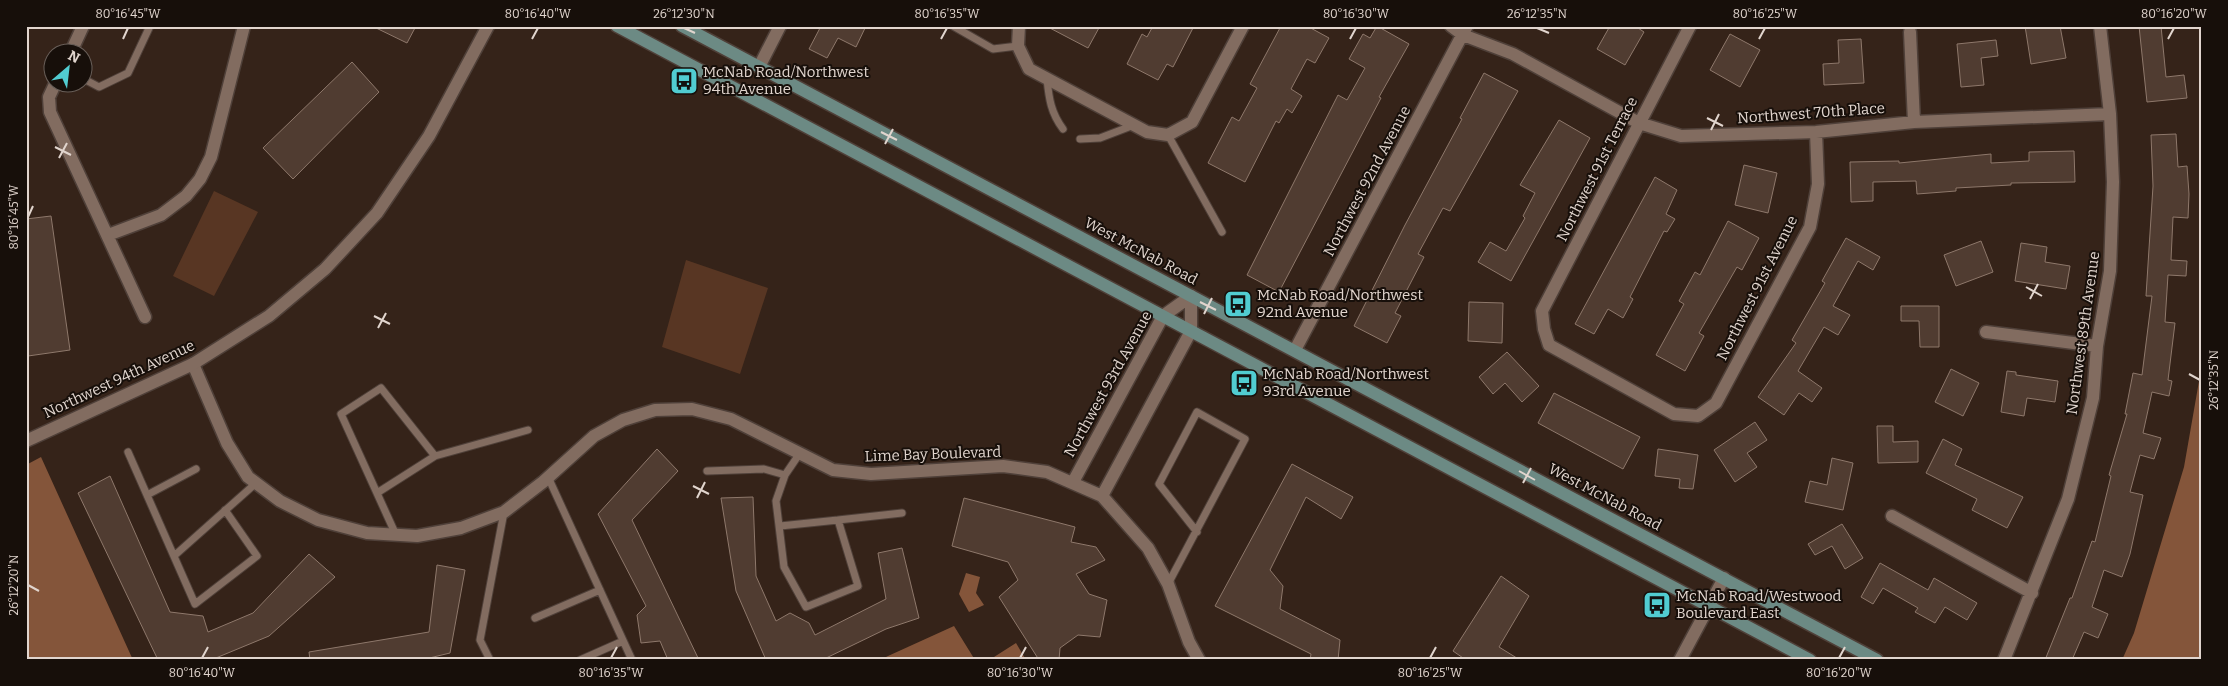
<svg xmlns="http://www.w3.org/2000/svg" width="2228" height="686" viewBox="0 0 2228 686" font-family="Bitter,serif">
<rect width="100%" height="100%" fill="#352319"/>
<path fill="#583623" d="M214 191 258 212 214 296 173 276Z
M686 260 768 288 740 374 662 347Z"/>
<path fill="#84553a" d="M2202 364V660H2122L2134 633 2184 467Z
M41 457 133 660H26V465Z
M966 573 980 577 976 593 984 605 969 612 959 594Z
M954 626 975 660H880L888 656Z
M1016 643 1026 660H996L994 657Z"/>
<path fill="#503c31" stroke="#8e786b" d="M372 26H416L407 43Z
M816 26H866L856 47 838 38 827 58 809 49 820 28Z
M1046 26H1100L1088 48Z
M1153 26H1194L1173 67 1167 64 1158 80 1127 64 1142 34 1147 37Z
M1281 26H1307L1329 38 1315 63 1307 59 1291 89 1302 96 1292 113 1287 109 1279 123 1276 121 1245 182 1208 163 1232 117 1239 121 1257 88 1250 84Z
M1377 26 1409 44 1379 97 1381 98 1279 292 1247 275 1338 95 1347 100 1365 68 1349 59 1363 34 1370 38Z
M1610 26H1635L1644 32 1625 65 1597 49Z
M2025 26H2060L2066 58 2031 64Z
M2139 26H2161L2166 77 2184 75 2187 98 2147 102Z
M1730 34 1760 50 1740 87 1710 70Z
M1861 39 1864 83 1824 85 1823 64 1839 63 1838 40Z
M1996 40 1998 56 1981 58 1984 85 1961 87 1957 44Z
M352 62 379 92 293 179 263 148Z
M1484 73 1518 91 1450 211 1443 208 1418 254 1424 257 1395 313 1401 316 1387 343 1354 326 1405 225 1462 119 1460 118Z
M1559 120 1590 138 1511 281 1478 262 1490 242 1506 251 1525 218 1523 216 1535 193 1520 185Z
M2176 134 2178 167 2187 166 2189 194 2188 218 2173 217 2171 260 2187 261 2186 276 2168 275 2165 322 2175 323 2168 380 2172 381 2169 396 2152 392 2143 433 2161 438 2154 459 2140 455 2130 492 2143 495 2130 554 2122 577 2104 570 2092 607 2108 614 2098 638 2084 632 2072 660H2045L2070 598H2072L2092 541 2095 542 2111 476 2109 475 2127 414H2125L2133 373 2142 375 2152 296H2146L2153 186 2151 135Z
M2074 151 2075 182 2011 183V185L1956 188V191L1917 194 1916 181 1873 182V201L1851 202 1850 162 1899 161V163L1991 154V163L2029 161V152Z
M1744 165 1777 173 1768 213 1735 205Z
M1655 177 1677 190 1666 214 1675 219 1667 232 1664 231 1630 297 1633 299 1623 318 1608 309 1594 334 1575 324Z
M51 216 70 350 28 356 26 219Z
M1728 221 1759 238 1742 270 1737 267 1699 333 1704 336 1685 371 1656 355 1684 304 1679 301 1695 272 1700 275Z
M1846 238 1880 257 1873 270 1858 261 1833 306 1850 315 1838 335 1824 327 1798 371 1822 388 1812 402 1799 393 1784 415 1758 397 1796 343 1792 340 1825 283 1822 281Z
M1981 241 1993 272 1956 286 1944 255Z
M2021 243 2047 247 2045 262 2070 266 2066 289 2015 281Z
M1469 302 1503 303 1502 343 1468 341Z
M1901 306H1939V347H1920L1919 321H1901Z
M1507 352 1539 386 1522 402 1505 383 1493 394 1479 377Z
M1951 369 1979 383 1963 416 1935 402Z
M2007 371 2016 372V375L2058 381 2055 402 2027 398 2024 416 2001 412Z
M1554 393 1640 437 1623 469 1538 423Z
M1755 422 1767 440 1747 453 1757 467 1735 482 1714 450Z
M1877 426H1893V442L1918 441V462L1878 463Z
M1943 439 1962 449 1955 465 2023 497 2007 528 1972 510 1977 499 1926 473Z
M657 449 678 471 632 520 699 660H668L660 641 641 643 637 615 646 606 598 514Z
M1658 449 1698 455 1693 489 1679 488 1680 479 1655 476Z
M1832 458 1853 463 1843 510 1805 502 1810 481 1827 485Z
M1292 464 1353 497 1341 519 1306 497 1270 570 1283 586 1280 609 1340 640 1338 660H1310L1311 654 1215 606Z
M110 476 170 612 203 616 208 632 253 613 309 554 335 577 269 636 211 660H158L78 493Z
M753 497 756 576 776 621 790 613 809 623 815 635 886 599 878 553 902 548 919 618 886 629 822 660H766L736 591 721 498Z
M964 498 1075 527 1071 542 1096 547 1105 560 1076 574 1089 594 1107 600 1100 637 1078 635 1060 648 1059 660H1039L999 597 1018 580 1008 562 952 546Z
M1842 524 1863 558 1845 569 1832 546 1815 555 1808 544Z
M1880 563 1928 590 1934 578 1977 603 1967 620 1945 607 1935 623 1915 612 1918 608 1883 588 1873 604 1861 597Z
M437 565 465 570 450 653 421 660H310L309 652 429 632Z
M1501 576 1529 596 1499 647 1520 660H1466L1453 651Z"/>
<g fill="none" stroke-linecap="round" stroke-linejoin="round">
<defs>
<path id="service" d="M953 26 993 49 1018 46
M82 78 99 87 128 73 150 26
M1047 79C1049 99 1051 113 1063 129
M1168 135 1222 232
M1080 139 1100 138 1134 125
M128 452 195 604 257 556 225 510
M707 471 764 469 785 475 800 453
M785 475 776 501 784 567 806 607 858 586 838 520 902 513
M548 477 632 660
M377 493 435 456
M147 495 196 469
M780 526 838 520
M396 535 341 414 381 388 435 456 528 430
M174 556 256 483
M1168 584 1245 439 1197 412 1159 484 1197 532
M535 618 600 590
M490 660 480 640 504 512
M580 660 623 641"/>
<path id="minor" d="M1019 26 1018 46 1029 69 1147 132 1168 135 1192 122 1243 26
M1451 26 1463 35 1513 54 1639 123 1681 136 1816 132 1914 122 2110 114
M1690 26 1542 311 1544 329 1549 345 1674 414 1698 416 1716 403 1810 227 1818 184 1816 132
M1910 32 1914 122
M71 52 83 26
M759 67 780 26
M56 82 49 97 50 112 145 317
M108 235 161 215 186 196 200 179 211 157 244 26
M1986 332 2097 346
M1295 350 1467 26
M193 364 227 443 248 477 280 501 318 520 367 533 417 536 461 528 504 512 543 482 594 436 623 420 655 410 692 409 731 419 833 470 871 474 1003 466 1047 472 1102 496 1148 548 1168 584 1189 642 1199 660
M1073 482 1163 316 1191 296
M1102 496 1191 331V296
M1892 516 2032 593
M1680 660 1724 578
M2004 660 2068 499 2093 398 2097 346 2110 271 2113 182 2110 114 2100 26"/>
<path id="tertiary" d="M26 441 193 364 269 316 325 269 377 213 429 136 488 26"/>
<path id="secondary" d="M617 26 1810 660
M682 26 1877 660"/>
</defs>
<use href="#service" stroke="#4f4039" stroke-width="9"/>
<use href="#minor" stroke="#4f4039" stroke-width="15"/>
<use href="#tertiary" stroke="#4f4039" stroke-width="15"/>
<use href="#secondary" stroke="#4f4039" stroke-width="15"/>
<use href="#service" stroke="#826c60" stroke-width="7"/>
<use href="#minor" stroke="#826c60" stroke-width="12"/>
<use href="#tertiary" stroke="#826c60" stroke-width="12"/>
<use href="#secondary" stroke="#6c8a84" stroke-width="12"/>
</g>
<path fill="none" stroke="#e1d5ce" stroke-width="2" d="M684 28 695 33M1537 28 1549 33M123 39 128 28M532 39 538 28M941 39 947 28M1350 39 1356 28M1759 39 1765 28M2168 39 2174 28M1707 118 1723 126M1711 130 1719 114M881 132 897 140M885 144 893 129M55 147 71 155M59 158 67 143M28 217 33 206M2026 287 2042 296M2030 299 2038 284M1200 302 1216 310M1204 314 1212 298M374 316 390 324M378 328 386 313M2189 374 2200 380M1519 471 1535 480M1523 483 1531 468M693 486 709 494M697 498 705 482M28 585 39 591M202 658 208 647M611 658 617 647M1020 658 1026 647M1430 658 1436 647M1839 658 1845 647"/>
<defs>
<symbol id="bus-square" viewBox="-11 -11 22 22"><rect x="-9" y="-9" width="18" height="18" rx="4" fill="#51ccd1" stroke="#170f0a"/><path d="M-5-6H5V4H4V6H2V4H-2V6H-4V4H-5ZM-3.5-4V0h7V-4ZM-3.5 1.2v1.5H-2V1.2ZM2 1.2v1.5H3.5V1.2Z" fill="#111"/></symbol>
</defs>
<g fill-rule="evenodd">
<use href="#bus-square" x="668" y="65" width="32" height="32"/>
<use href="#bus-square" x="1222" y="288" width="32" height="32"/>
<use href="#bus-square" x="1228" y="367" width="32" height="32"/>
<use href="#bus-square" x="1641" y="589" width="32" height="32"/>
</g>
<g text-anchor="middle" stroke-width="4" stroke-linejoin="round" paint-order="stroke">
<g font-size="15" fill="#e1d5ce" stroke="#170f0a" text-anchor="start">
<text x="703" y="77">McNab Road/Northwest<tspan x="703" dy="17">94th Avenue</tspan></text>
<text x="1257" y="300">McNab Road/Northwest<tspan x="1257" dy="17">92nd Avenue</tspan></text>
<text x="1263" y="379">McNab Road/Northwest<tspan x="1263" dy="17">93rd Avenue</tspan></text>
<text x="1676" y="601">McNab Road/Westwood<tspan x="1676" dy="17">Boulevard East</tspan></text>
</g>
<g font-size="15" fill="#e1d5ce" stroke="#170f0a">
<text transform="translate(1811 113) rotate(-4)" y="5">Northwest 70th Place</text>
<text transform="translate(1597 169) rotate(-63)" y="5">Northwest 91st Terrace</text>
<text transform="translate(1367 181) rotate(-62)" y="5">Northwest 92nd Avenue</text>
<text transform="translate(1141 251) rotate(28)" y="5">West McNab Road</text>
<text transform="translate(1757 288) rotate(-63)" y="5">Northwest 91st Avenue</text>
<text transform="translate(2083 333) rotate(-82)" y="5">Northwest 89th Avenue</text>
<text transform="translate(119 379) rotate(-25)" y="5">Northwest 94th Avenue</text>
<text transform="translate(1108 384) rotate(-61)" y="5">Northwest 93rd Avenue</text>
<text transform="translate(933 454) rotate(-2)" y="5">Lime Bay Boulevard</text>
<text transform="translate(1605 497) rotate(28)" y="5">West McNab Road</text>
</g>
</g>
<rect width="2228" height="686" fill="none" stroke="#170f0a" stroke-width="55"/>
<g transform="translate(68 68) rotate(28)"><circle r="24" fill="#170f0a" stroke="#685e58"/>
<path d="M0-4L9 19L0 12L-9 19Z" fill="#51ccd1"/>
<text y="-8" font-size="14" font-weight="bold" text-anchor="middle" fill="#e1d5ce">N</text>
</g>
<rect x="28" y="28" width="2172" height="630" fill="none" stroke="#e1d5ce" stroke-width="2"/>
<g font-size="12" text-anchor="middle" fill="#e1d5ce">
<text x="128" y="18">80°16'45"W</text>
<text x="538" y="18">80°16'40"W</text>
<text x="684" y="18">26°12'30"N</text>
<text x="947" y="18">80°16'35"W</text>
<text x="1356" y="18">80°16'30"W</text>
<text x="1537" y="18">26°12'35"N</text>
<text x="1765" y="18">80°16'25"W</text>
<text x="2174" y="18">80°16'20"W</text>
<text transform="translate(14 217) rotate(-90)" y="4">80°16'45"W</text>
<text transform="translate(2214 380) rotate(-90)" y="4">26°12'35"N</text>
<text transform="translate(14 585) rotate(-90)" y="4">26°12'20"N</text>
<text x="202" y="677">80°16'40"W</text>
<text x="611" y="677">80°16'35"W</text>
<text x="1020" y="677">80°16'30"W</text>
<text x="1430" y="677">80°16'25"W</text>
<text x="1839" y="677">80°16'20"W</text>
</g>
</svg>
